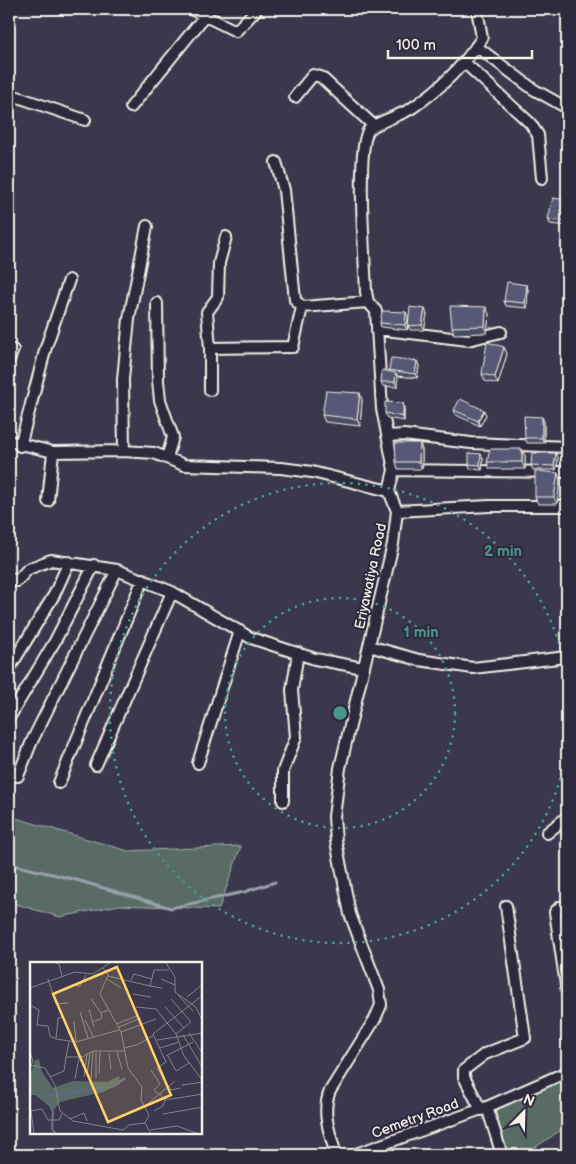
<svg xmlns="http://www.w3.org/2000/svg" width="576" height="1164" viewBox="0 0 576 1164" font-family="'Balsamiq Sans',sans-serif">
<rect width="100%" height="100%" fill="#3b384e"/>
<filter id="ink" filterUnits="userSpaceOnUse"><feTurbulence type="fractalNoise" baseFrequency=".02" numOctaves="2"/><feDisplacementMap in="SourceGraphic" scale="10" xChannelSelector="R" yChannelSelector="G"/><feConvolveMatrix kernelMatrix="1 2 1 2 8 2 1 2 1" color-interpolation-filters="sRGB"/></filter>
<g filter="url(#ink)">
<path fill="#586c65" stroke="#a6aea6" d="M9 816 128 851 241 846 219 909 119 905 60 917 9 902Z
M567 1077V1126L524 1155H509L492 1111Z"/>
<g fill="none" stroke-linecap="round" stroke-linejoin="round">
<path stroke="#99a0ab" stroke-width="3" d="M9 864 73 879 171 908 244 892 275 882"/>
<defs>
<path id="minor" d="M191 9 236 31 257 9
M476 46 533 89 567 108
M465 63 530 123 538 135 542 178
M9 94 85 120
M295 97 313 75 321 77 374 126
M131 107 204 17
M276 162 284 190 295 300 302 307
M157 303 158 381 160 400 173 437 167 458
M377 329 468 340 501 332
M210 348 293 347 302 307 368 302
M9 360 13 350
M210 390V348L207 312 218 297 219 263 226 237
M387 436 404 435 471 443 567 447
M9 441 53 452 124 451 154 453 184 465 281 468 312 472 389 491
M20 446 46 347 69 280
M124 451 123 379 129 319 147 226
M394 470 567 472
M48 501 53 452
M397 511 489 506H567
M9 578 17 581 28 569 51 560 117 570 172 592 251 638 315 659 363 668
M369 646 419 660 473 668 567 657
M9 669 54 595 69 562
M9 718 55 641 94 565
M198 763 240 631
M96 765 172 592
M18 776 32 741 117 570
M59 783 143 579
M283 801V771L296 737 292 690 298 653
M547 833 567 817
M567 906 560 907 555 912 567 992
M487 1107 502 1155
M481 1110 464 1077V1070L485 1054 525 1038 506 906
M336 1155C330 1133 321 1113 330 1091L375 1019 381 1005 379 990 350 914 336 841 334 817 340 768 393 544 397 511 389 491 394 470 382 409 376 311 368 302 366 292C365 262 356 152 368 131 373 123 402 115 412 108 440 89 463 67 482 38L477 9
M353 1155 487 1107 567 1072"/>
</defs>
<use href="#minor" stroke="#f4f1e8" stroke-width="14"/>
<use href="#minor" stroke="#2f2a3d" stroke-width="10"/>
</g>
<path fill="#4a4d65" stroke="#f4f1e8" d="M567 200V226L550 224 548 219Z
M527 285 528 290 527 308 506 306 504 301Z
M425 309 427 314 424 330H410L408 326Z
M489 314 487 333 454 334 452 327Z
M408 316 407 330 381 327 380 323Z
M504 347 507 354 498 384 485 381 482 374Z
M417 361 419 366 417 378 397 376V387L383 386 381 382 389 371V370Z
M360 393 362 400 360 426 325 422 322 415Z
M404 408V421L387 418 385 413Z
M454 410 486 415 480 426 456 415Z
M542 417 544 422V443H527L525 438Z
M420 443 422 450V469H398L396 462Z
M522 449 525 456V469H490L487 462Z
M483 458 482 470 470 469 469 464Z
M558 458 556 470H533L531 465Z
M560 480 557 504H538L535 497Z"/>
<path fill="#3c3e53" stroke="#f4f1e8" d="M527 285 528 290 527 308 525 303Z
M486 307 489 314 487 333 485 326Z
M425 309 427 314 424 330 422 325Z
M406 312 408 316 407 330 405 325Z
M504 347 507 354 498 384 495 377Z
M417 361 419 366 417 378 415 374Z
M396 373 398 377 397 387 395 382Z
M360 393 362 400 360 426 357 419Z
M403 403 404 408V421L403 417Z
M484 410 486 415 480 426 478 421Z
M542 417 544 422V443L542 438Z
M420 443 422 450V469L419 462Z
M522 449 525 456V469L522 462Z
M556 453 558 458 556 470 554 466Z
M481 454 483 458 482 470 480 465Z
M558 473 560 480 557 504 554 497Z
M9 1114 11 1119 9 1126Z"/>
<path fill="#565976" stroke="#f4f1e8" d="M553 198 567 200V222L548 219Z
M507 282 527 285 525 303 504 301Z
M450 306 486 307 485 326 452 327Z
M410 307 425 309 422 325 408 326Z
M382 311 406 312 405 325 380 323Z
M487 342 504 347 495 377 482 374Z
M391 358 417 361 415 374 389 370Z
M382 370 396 373 395 382H381Z
M326 391 360 393 357 419 322 415Z
M460 399 484 410 478 421 454 410Z
M385 402 403 403V417L385 413Z
M524 416 542 417V438H525Z
M395 443H420L419 462H396Z
M490 449H522V462H487Z
M566 450H567V466H565Z
M469 453 481 454 480 465 469 464Z
M532 453H556L554 466 531 465Z
M535 471 558 473 554 497H535Z"/>
</g>
<g fill="none" stroke="#48958c" stroke-width="2.5" stroke-dasharray="2.5 5">
<circle cx="340" cy="713" r="115"/>
<path d="M567 749A230 230 0 1 1 567 677"/>
</g>
<g text-anchor="middle" stroke-width="4.5" stroke-linejoin="round" paint-order="stroke">
<g font-size="14" fill="#f4f1e8" stroke="#2f2a3d">
<text transform="translate(370 576) rotate(-78)" y="5">Eriyawatiya Road</text>
<text transform="translate(415 1118) rotate(-20)" y="5">Cemetry Road</text>
</g>
</g>
<g transform="translate(30 962)">
<rect width="172" height="172" fill="#3b384e"/>
<path d="M9 97 12 110 23 126 43 119 77 120 89 114 90 122 73 130 30 140 24 148 5 133H0V115L5 98Z" fill="#586c65"/>
<path fill="none" stroke="#5d6a83" stroke-width="2.5" d="M26 172 22 167 23 150 16 134 84 124 95 116"/>
<path fill="none" stroke="#85828c" stroke-width="1" d="M25 1 29 2 32 14M136 1 145 15V30L166 45 173 60M73 6 78 13 70 32 91 70 98 106 112 125 111 138 119 153 115 161 121 172M78 14 120 24M18 17 26 42 38 41M77 17 91 26M131 17 145 23M101 18 104 12 122 17M43 23 50 24 56 13M0 26 45 10 63 12 80 1M132 26 120 24 124 8H139M103 32 121 35M148 33 163 49M157 35 173 22M61 37 71 51M141 37 161 60 146 72M0 43 9 48 7 63 18 64 20 74 26 77 46 80 89 68M106 45 126 47 146 72 154 94 173 119M135 45 154 66M59 47 64 65M50 50 58 76M55 58 63 74M44 59 46 80M63 60 72 56 71 51 78 48M86 62 107 54M89 65 111 56M91 70 126 57M159 71 173 92M153 73 171 103M26 77 28 56 34 55M127 78 173 71M94 86 107 83 124 73M130 86 149 80M0 90 3 99 0 107M66 90V116M87 90 92 107M79 91 81 107M136 94 163 80M138 94 146 109 159 101M36 95 39 80M0 103 15 106 25 123 30 149 43 159 93 168 99 163 115 161M121 108 130 122 124 128 128 132M69 112 70 89M57 113 60 90M20 115 34 109 36 95H52L63 89H94M54 115 57 91M45 117 49 96M61 117 63 89M152 123 173 120M150 126 141 128 127 106 136 100 123 72 173 33M129 131 135 138 173 132M115 144 145 119M0 149 12 147 18 158H29L32 152M1 149 4 172M124 149 133 144 135 138M133 152 173 145M40 157 54 151 57 159M120 168 147 164 169 172"/>
<path fill="#ffd166" fill-opacity="0.15" stroke="#ffd166" stroke-width="2.5" d="M87 5 141 133 78 160 23 32Z"/>
<rect width="172" height="172" fill="none" stroke="#f4f1e8" stroke-width="2.5"/>
</g>
<circle cx="340" cy="713" r="8" fill="#48958c" stroke="#2f2a3d" stroke-width="2.5"/>
<g font-size="15" text-anchor="middle" font-weight="bold" fill="#48958c" stroke="#2f2a3d" stroke-width="4.5" stroke-linejoin="round" paint-order="stroke">
<text x="503" y="556">2 min</text>
<text x="421" y="637">1 min</text>
</g>
<rect width="576" height="1164" fill="none" stroke="#2f2a3d" stroke-width="30"/>
<rect x="15" y="15" width="546" height="1134" fill="none" stroke="#f4f1e8" stroke-width="2" filter="url(#ink)"/>
<g transform="translate(524 1112) rotate(23)" stroke="#2f2a3d" stroke-width="4" paint-order="stroke">
<path d="M0-4L9 19L0 12L-9 19Z" fill="#f4f1e8"/>
<text y="-8" font-size="14" font-weight="bold" text-anchor="middle" fill="#f4f1e8">N</text>
</g>
<path d="M388 50v8h144v-8" fill="none" stroke="#f4f1e8" stroke-width="2.5"/>
<text x="396" y="50" font-size="15" fill="#f4f1e8" stroke="#2f2a3d" stroke-width="4" paint-order="stroke">100 m</text>
</svg>
